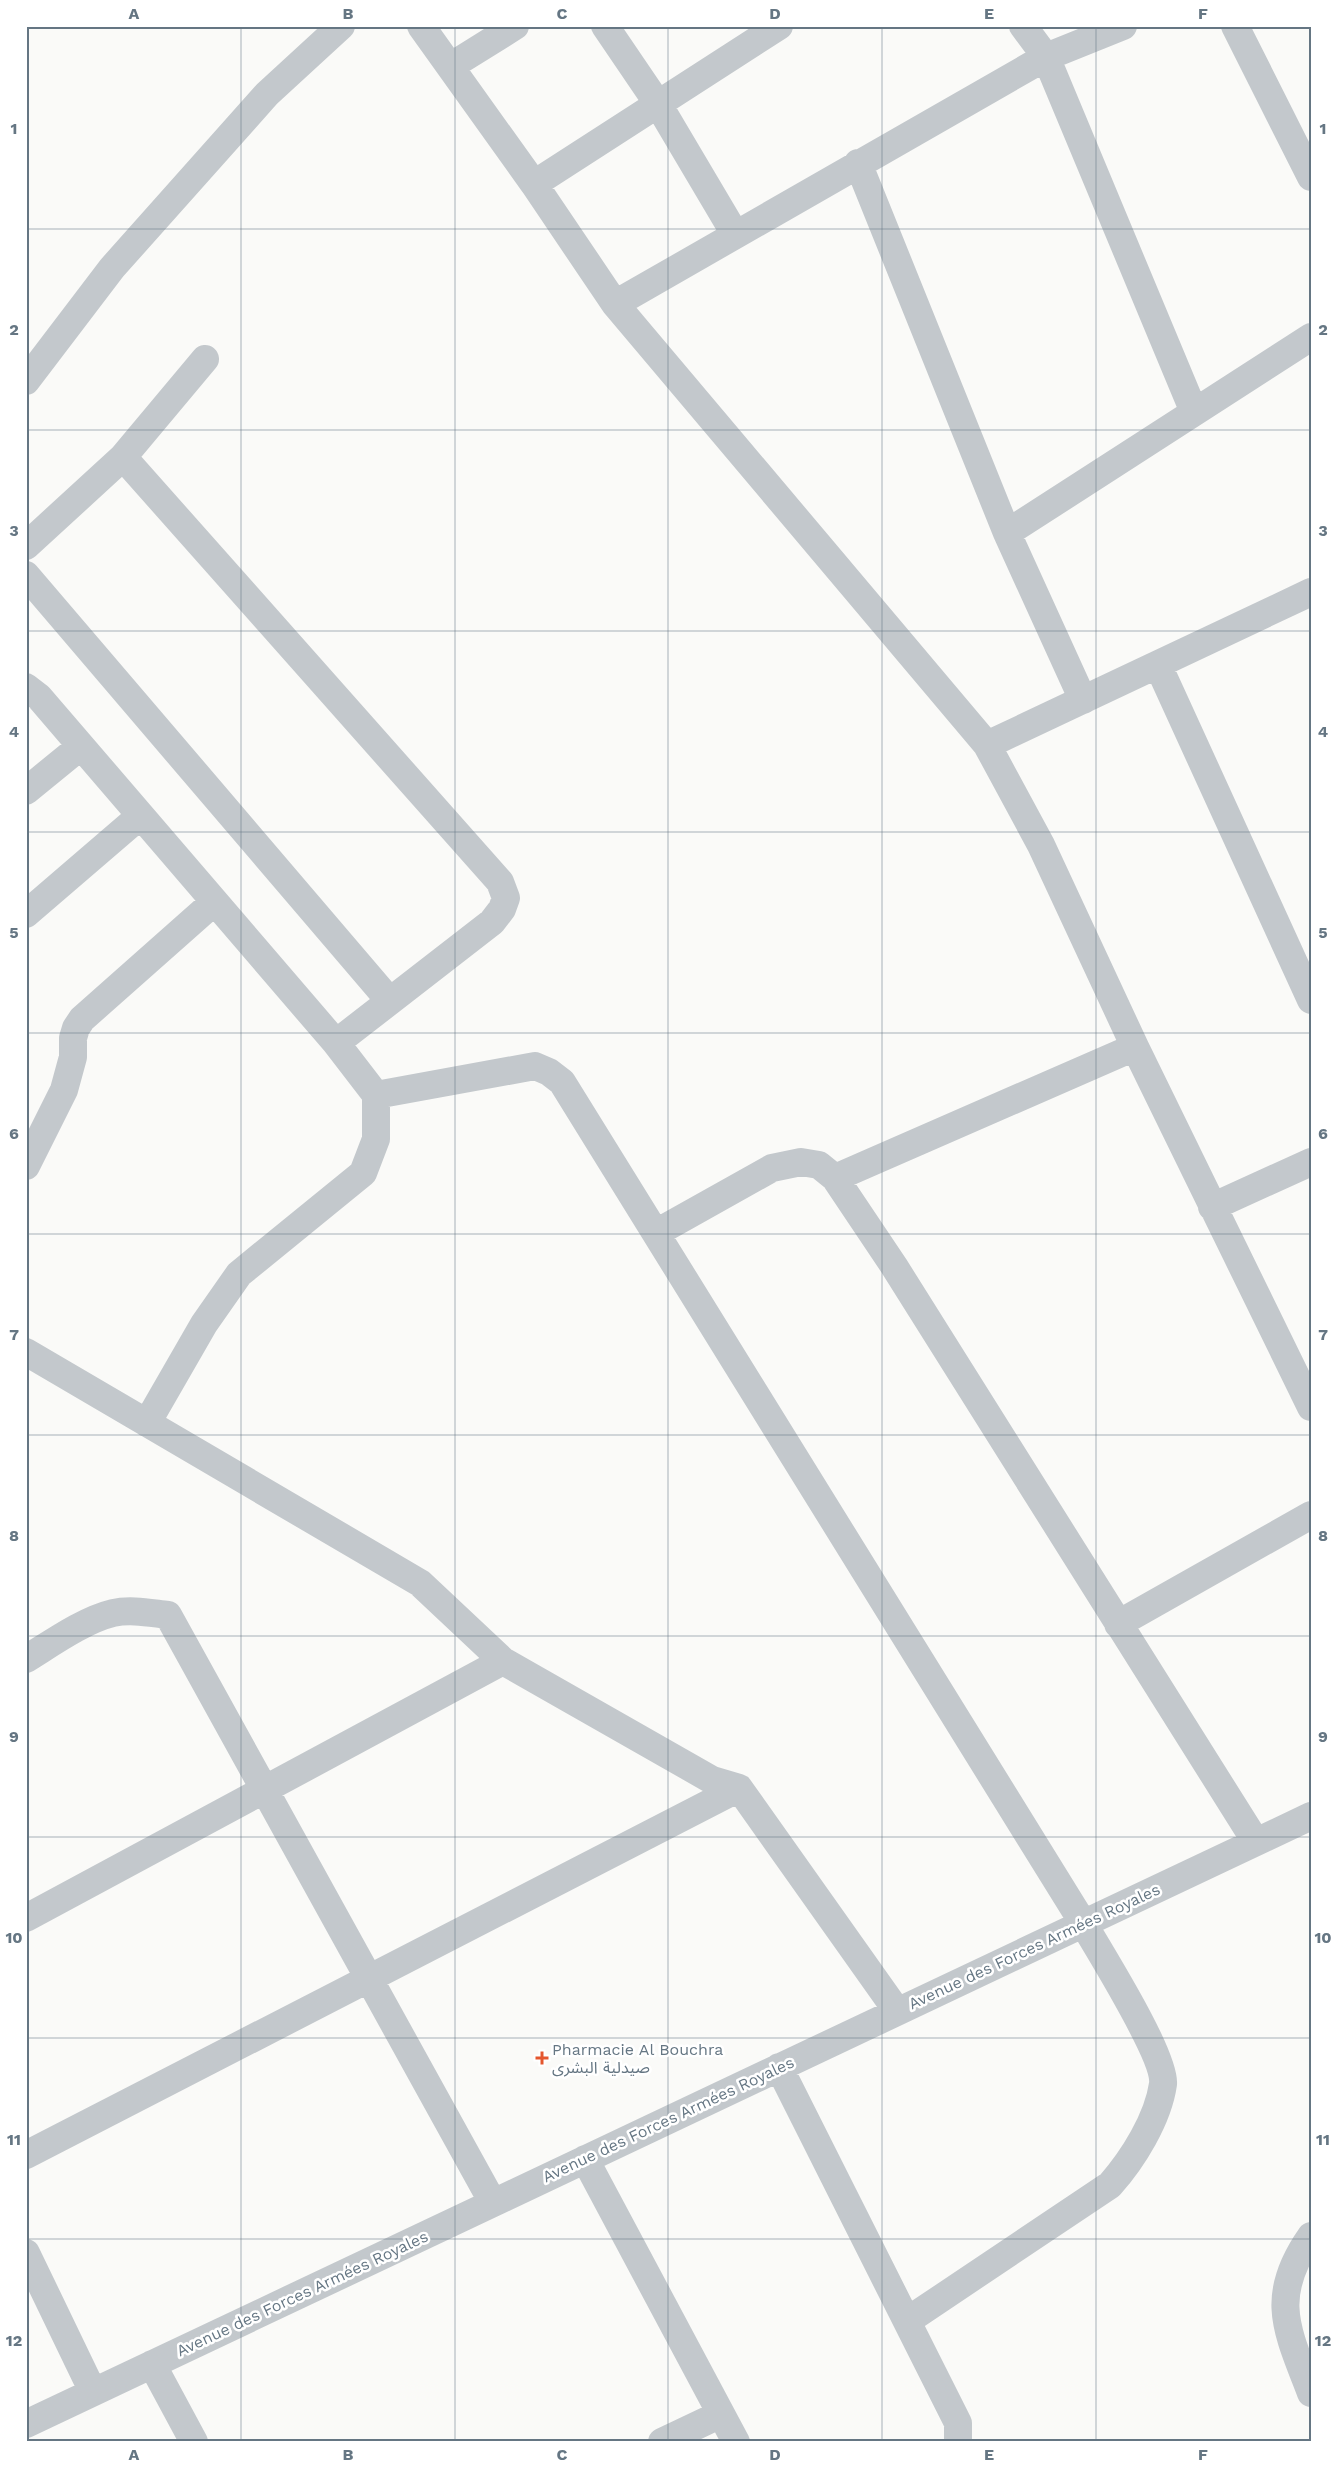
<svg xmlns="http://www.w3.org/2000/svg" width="1337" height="2468" viewBox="0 0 1337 2468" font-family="'Work Sans','Noto Sans Arabic',sans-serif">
<rect width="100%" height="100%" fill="#fafaf8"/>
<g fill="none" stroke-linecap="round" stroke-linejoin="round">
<path stroke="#c3c8cc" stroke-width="28" d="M421 26 534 184 615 304 987 745 1041 845 1135 1047 1311 1407
M605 26 658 104 735 234
M1023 26 1046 57 1194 412
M1235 26 1311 177
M451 66 515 26
M858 163 1007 533 1083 700
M534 184 779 26
M615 304 1046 57 1123 26
M26 381 112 268 267 94 341 26
M123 457 500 882 506 898 502 909 492 922 336 1043
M1007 533 1311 337
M26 546 123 457 205 359
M26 575 389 1000
M1158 665 1311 1000
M26 687 39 697 336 1043 376 1095V1139L363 1173 239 1274 204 1324 147 1423
M987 745 1311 592
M26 791 81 746
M26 914 140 816
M376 1095 535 1066 549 1072 562 1082 1083 1923C1100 1952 1166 2057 1163 2084 1158 2119 1133 2159 1110 2185L907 2321
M26 1166 64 1090 73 1057V1038L76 1028 82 1019 214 902
M835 1178 1135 1047
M1212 1207 1311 1162
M656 1233 772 1168 801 1162 819 1165 835 1178 894 1266 1256 1842
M26 1352 420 1583 503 1661 712 1780 739 1788 897 2011
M1118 1624 1311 1515
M26 1659C52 1643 84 1620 113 1613 131 1609 150 1613 168 1615L493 2203
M26 1918 503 1661
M779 2067 958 2423V2442
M26 2155 739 1788
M585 2159 736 2442
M1311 2236C1268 2297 1287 2330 1311 2393
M26 2253 93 2392
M152 2364 194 2442
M26 2424 1311 1816
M662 2442 721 2414"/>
</g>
<path fill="none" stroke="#657683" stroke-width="1" stroke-opacity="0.55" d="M241 26V2442M455 26V2442M668 26V2442M882 26V2442M1096 26V2442M26 229H1311M26 430H1311M26 631H1311M26 832H1311M26 1033H1311M26 1234H1311M26 1435H1311M26 1636H1311M26 1837H1311M26 2038H1311M26 2239H1311"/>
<path fill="#e4572e" stroke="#fff" stroke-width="2" d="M539.5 2050.5h5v5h5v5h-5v5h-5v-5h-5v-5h5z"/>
<g text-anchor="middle" stroke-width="5" stroke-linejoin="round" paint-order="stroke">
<g font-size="16" fill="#657683" stroke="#fff">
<text transform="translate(1034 1946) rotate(-25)" y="6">Avenue des Forces Armées Royales</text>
<text transform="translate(668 2119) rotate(-25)" y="6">Avenue des Forces Armées Royales</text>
<text transform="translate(302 2293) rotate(-25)" y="6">Avenue des Forces Armées Royales</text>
</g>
<g font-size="16" fill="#657683" stroke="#fff" text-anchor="start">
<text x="552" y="2055">Pharmacie Al Bouchra<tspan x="552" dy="18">صيدلية البشرى</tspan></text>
</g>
</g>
<rect width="1337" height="2468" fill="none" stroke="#ffffff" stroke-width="55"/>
<rect x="28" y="28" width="1282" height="2412" fill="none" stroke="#657683" stroke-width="2"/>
<g font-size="16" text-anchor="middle" font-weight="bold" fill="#657683">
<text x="134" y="19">A</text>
<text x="348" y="19">B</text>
<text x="562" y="19">C</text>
<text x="775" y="19">D</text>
<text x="989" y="19">E</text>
<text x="1203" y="19">F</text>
<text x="14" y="134">1</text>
<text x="1323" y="134">1</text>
<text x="14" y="335">2</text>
<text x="1323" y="335">2</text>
<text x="14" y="536">3</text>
<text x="1323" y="536">3</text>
<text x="14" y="737">4</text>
<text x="1323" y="737">4</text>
<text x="14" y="938">5</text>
<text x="1323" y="938">5</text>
<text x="14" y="1139">6</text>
<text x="1323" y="1139">6</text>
<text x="14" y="1340">7</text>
<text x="1323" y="1340">7</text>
<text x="14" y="1541">8</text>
<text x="1323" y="1541">8</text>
<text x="14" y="1742">9</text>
<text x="1323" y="1742">9</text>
<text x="14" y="1943">10</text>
<text x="1323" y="1943">10</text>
<text x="14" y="2145">11</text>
<text x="1323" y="2145">11</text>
<text x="14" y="2346">12</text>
<text x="1323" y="2346">12</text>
<text x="134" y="2460">A</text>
<text x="348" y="2460">B</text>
<text x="562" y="2460">C</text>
<text x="775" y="2460">D</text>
<text x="989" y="2460">E</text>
<text x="1203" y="2460">F</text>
</g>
</svg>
